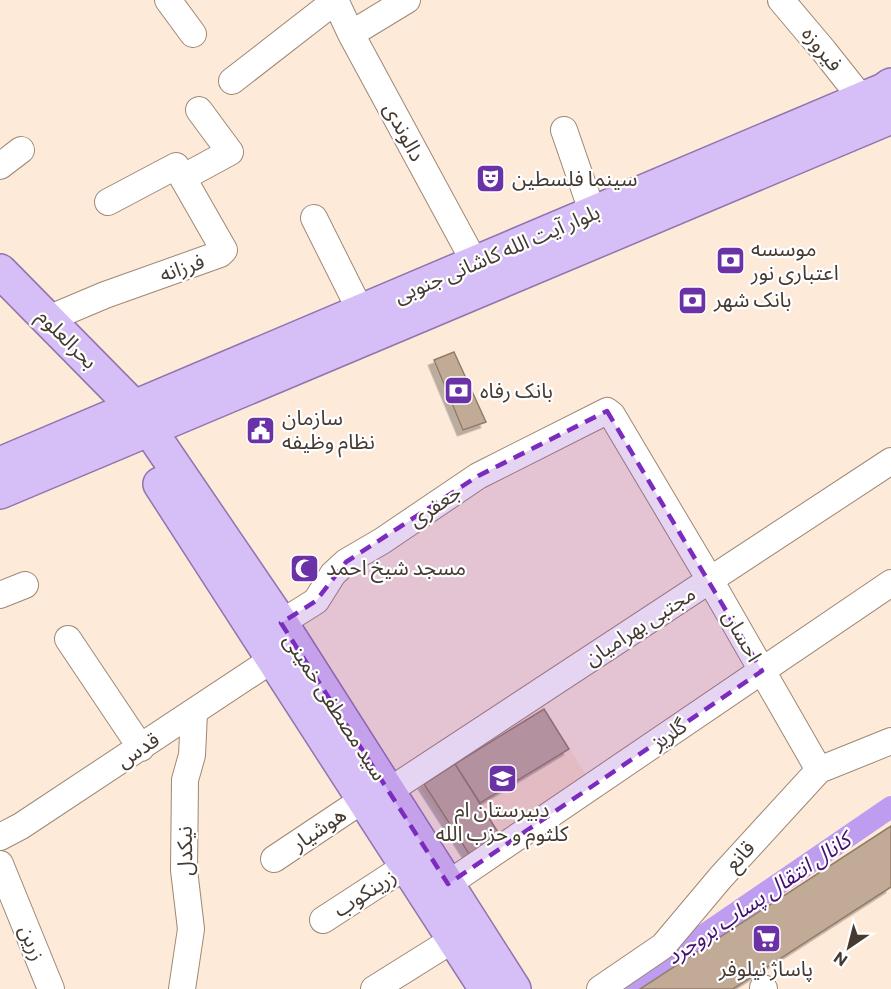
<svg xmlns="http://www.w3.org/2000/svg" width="891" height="989" viewBox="0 0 891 989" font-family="Commissioner,'Noto Sans Arabic',sans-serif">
<defs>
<filter id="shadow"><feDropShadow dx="-5.5" dy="5.5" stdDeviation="0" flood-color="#0004"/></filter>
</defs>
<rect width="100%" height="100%" fill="#feead9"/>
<path fill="#fddfc4" d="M539 700 590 781 471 860 413 776Z"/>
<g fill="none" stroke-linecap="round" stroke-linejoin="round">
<path stroke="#be9cf0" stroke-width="22" d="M625 989 891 807"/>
</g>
<path fill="#c2ab96" stroke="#937d69" stroke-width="1.5" filter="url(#shadow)" d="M454 352 486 422 463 430 434 360Z
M544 709 569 749 480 803 455 764Z
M455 764 501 837 471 857 424 784Z
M891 826V887L733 989H640Z"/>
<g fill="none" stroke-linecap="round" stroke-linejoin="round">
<defs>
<path id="minor" d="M168 0 193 34
M335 0 351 34 475 263
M781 0 824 51 862 99
M351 34 407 0
M232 81 335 1
M564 130 593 214
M0 166 21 150
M184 177 230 152 199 110
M314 218 361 312
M48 319 105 295 220 254 224 250 176 166 108 202
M0 595 25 585
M281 623 316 601 333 574 346 562 382 541 478 476 607 411 612 415 710 580 819 770
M68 639 141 748
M389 791 891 461
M0 837 21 826 273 659
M274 859 364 799
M0 864 51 989
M448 884 891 583
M323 920 406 866
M763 988 764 989
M182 989 191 929 184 870 185 780 192 755 194 713
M374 989 454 939
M600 989 663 946 721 877 819 770 891 741"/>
<path id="major" d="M0 271 134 407 281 623 514 989
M0 464 862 99 884 90 891 85
M160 484 486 989
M0 492 891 117"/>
</defs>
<use href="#minor" stroke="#9e8874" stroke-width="28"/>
<use href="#major" stroke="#9174ae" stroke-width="36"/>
<use href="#minor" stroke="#fff" stroke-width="26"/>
<use href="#major" stroke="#d6bff6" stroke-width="33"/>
</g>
<path fill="#7b2cbf" fill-opacity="0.2" stroke="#7b2cbf" stroke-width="4.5" stroke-dasharray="12 8" stroke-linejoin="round" d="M607 411 762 671 448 884 281 623 316 601 346 562 478 476Z"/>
<defs>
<symbol id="theatre-square" viewBox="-11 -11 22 22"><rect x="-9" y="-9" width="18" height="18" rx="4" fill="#6b31a7" stroke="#fff"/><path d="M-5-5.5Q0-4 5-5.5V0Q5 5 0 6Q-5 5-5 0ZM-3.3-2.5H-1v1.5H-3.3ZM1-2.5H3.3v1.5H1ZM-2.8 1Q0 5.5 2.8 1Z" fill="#fff"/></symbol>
<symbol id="bank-square" viewBox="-11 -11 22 22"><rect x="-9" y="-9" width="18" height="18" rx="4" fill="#6b31a7" stroke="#fff"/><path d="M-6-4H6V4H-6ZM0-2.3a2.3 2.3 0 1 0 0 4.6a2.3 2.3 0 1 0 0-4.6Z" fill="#fff"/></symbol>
<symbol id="civic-square" viewBox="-11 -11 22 22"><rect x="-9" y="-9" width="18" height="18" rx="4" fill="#6b31a7" stroke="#fff"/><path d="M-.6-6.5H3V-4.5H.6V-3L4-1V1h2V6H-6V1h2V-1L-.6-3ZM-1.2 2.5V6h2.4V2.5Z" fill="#fff"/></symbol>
<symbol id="mosque-square" viewBox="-11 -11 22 22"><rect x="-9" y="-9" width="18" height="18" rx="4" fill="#6b31a7" stroke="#fff"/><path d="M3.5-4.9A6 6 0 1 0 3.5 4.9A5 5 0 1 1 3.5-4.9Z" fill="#fff"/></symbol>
<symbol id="school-square" viewBox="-11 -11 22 22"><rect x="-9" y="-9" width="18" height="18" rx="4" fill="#6b31a7" stroke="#fff"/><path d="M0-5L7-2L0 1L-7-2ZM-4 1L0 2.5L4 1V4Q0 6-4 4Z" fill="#fff"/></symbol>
<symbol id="supermarket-square" viewBox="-11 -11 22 22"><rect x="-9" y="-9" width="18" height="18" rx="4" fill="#6b31a7" stroke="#fff"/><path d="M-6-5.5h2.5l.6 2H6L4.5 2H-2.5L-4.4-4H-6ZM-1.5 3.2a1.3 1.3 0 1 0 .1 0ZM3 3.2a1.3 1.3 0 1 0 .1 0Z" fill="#fff"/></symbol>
</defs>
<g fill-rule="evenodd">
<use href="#theatre-square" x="474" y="162" width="33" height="33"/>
<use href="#bank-square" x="714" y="244" width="33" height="33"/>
<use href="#bank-square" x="676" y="284" width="33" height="33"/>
<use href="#bank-square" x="442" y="374" width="33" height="33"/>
<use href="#civic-square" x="244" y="414" width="33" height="33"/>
<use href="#mosque-square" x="288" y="552" width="33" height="33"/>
<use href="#school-square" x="486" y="762" width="33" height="33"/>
<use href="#supermarket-square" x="750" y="922" width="33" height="33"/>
</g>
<g text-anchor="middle" stroke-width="4.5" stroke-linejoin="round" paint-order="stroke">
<g font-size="21" fill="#443a32" stroke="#fff">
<text transform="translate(822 49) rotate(51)" y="7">فیروزه</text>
<text transform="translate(404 132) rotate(62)" y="7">دالوندی</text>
<text transform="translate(497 254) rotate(-23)" y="7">بلوار آیت الله کاشانی جنوبی</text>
<text transform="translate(182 268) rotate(-19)" y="7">فرزانه</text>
<text transform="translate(67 339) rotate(45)" y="7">بحرالعلوم</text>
<text transform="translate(435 506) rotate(-34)" y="7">جعفری</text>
<text transform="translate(640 626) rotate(-33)" y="7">مجتبی بهرامیان</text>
<text transform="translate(742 636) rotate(60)" y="7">احسان</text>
<text transform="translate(335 707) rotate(57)" y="7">سید مصطفی خمینی</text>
<text transform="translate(669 734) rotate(-34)" y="7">گلریز</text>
<text transform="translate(138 750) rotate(-33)" y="7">قدس</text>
<text transform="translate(319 829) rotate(-34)" y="7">هوشیار</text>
<text transform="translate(185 851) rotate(-91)" y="7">نیکدل</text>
<text transform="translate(740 856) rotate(-47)" y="7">قانع</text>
<text transform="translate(365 893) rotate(-33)" y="7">زرینکوب</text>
<text transform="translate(32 943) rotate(68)" y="7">زرین</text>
</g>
<g font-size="21" fill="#443a32" stroke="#fff" text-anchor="start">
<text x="512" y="186">سینما فلسطین</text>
<text x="751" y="256">موسسه<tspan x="751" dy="24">اعتباری نور</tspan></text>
<text x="714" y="307">بانک شهر</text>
<text x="480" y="398">بانک رفاه</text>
<text x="282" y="425">سازمان<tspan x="282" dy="24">نظام وظیفه</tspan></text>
<text x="326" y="575">مسجد شیخ احمد</text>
<text x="502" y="817" text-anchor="middle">دبیرستان ام<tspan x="502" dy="24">کلثوم و حزب الله</tspan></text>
<text x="766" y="976" text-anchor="middle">پاساژ نیلوفر</text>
</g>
<g font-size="22" font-style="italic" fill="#451273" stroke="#fff">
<text transform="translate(758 898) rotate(-34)" y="8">کانال انتقال پساب بروجرد</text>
</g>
</g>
<g transform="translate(849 947) rotate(215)" stroke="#ffffff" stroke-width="4.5" paint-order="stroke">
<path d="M0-4.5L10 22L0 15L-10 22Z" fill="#443a32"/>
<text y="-9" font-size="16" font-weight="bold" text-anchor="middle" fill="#443a32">N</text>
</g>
</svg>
